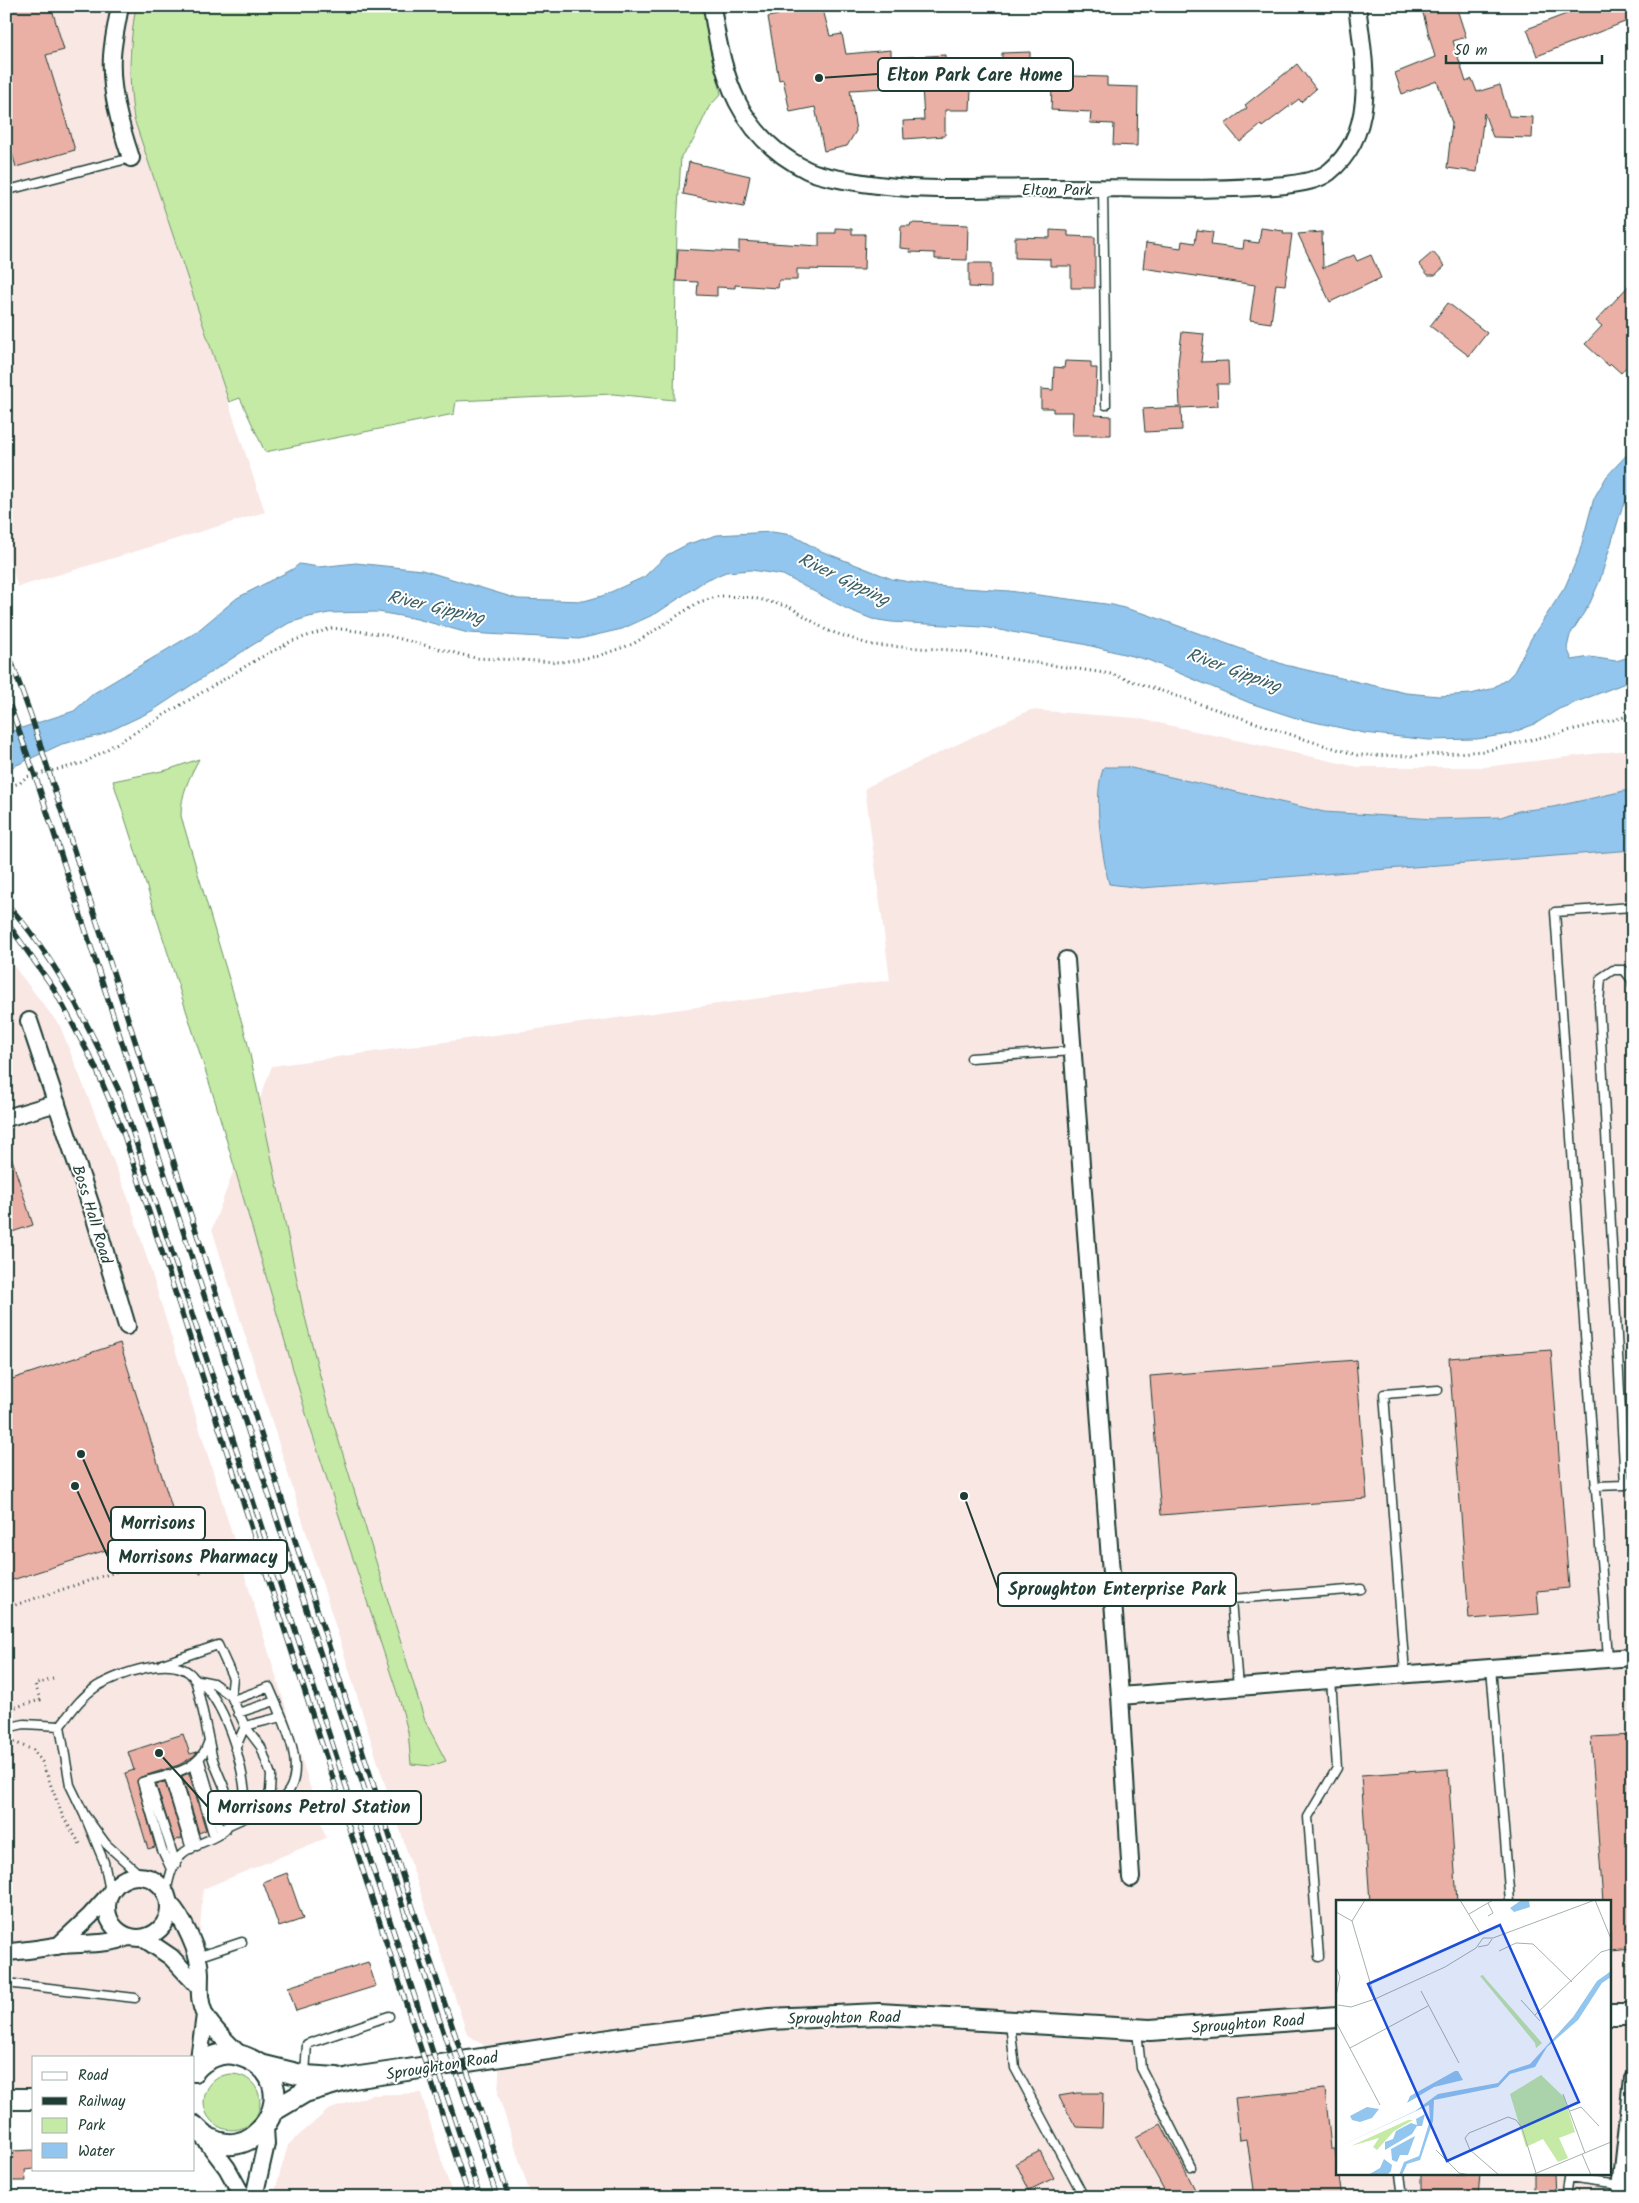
<svg xmlns="http://www.w3.org/2000/svg" width="1639" height="2203" viewBox="0 0 1639 2203" font-family="Kalam,sans-serif">
<rect width="100%" height="100%" fill="#fff"/>
<filter id="ink" filterUnits="userSpaceOnUse"><feTurbulence type="fractalNoise" baseFrequency=".02" numOctaves="2"/><feDisplacementMap in="SourceGraphic" scale="10" xChannelSelector="R" yChannelSelector="G"/><feConvolveMatrix kernelMatrix="1 2 1 2 8 2 1 2 1" color-interpolation-filters="sRGB"/></filter>
<g filter="url(#ink)">
<path fill="#f9e7e4" fill-rule="evenodd" d="M6 6H136L129 54 134 119 265 512 18 587 6 550Z
M1030 710 1136 718 1358 767H1484L1633 749V2197H531L498 2094 500 2056 467 2034 378 1763 212 1229 272 1066 890 980 865 788ZM1338 1902H1610V2174H1338Z
M6 956 60 1026 130 1203 326 1838 203 1889 199 1943 219 2054 194 2057H34V2099H6Z
M421 2093 453 2197H275L276 2187 288 2145 328 2110 371 2095Z"/>
<path fill="#c4eaa5" stroke="#72946c" d="M136 6H712L710 40 721 94 709 107 693 141 681 156 677 226 674 400 613 394 456 401 454 414 265 452 240 398 229 402 134 119C128 78 129 47 136 6Z
M199 759C189 778 181 794 181 816L247 1040 303 1309 326 1399 425 1721 446 1761 431 1766 411 1764 408 1732 401 1705 309 1424 216 1104 113 781 167 770Z
M204 2102a28 28 0 1 1 56 0a28 28 0 1 1-56 0Z"/>
<path fill="#92c6ef" stroke="#648fa4" d="M1633 448V490L1622 508 1600 580 1590 603 1570 635 1567 648 1572 660 1590 657 1616 661 1633 656V680L1559 709 1535 724 1509 734 1477 739 1429 740 1364 733 1296 718 1250 703 1148 660 1083 644 982 627 891 622 872 619 847 609 783 575 751 570 726 572 706 580 657 613 622 629 579 639 468 633 417 619 378 612 329 613 309 617 289 623 251 646 152 711 101 735 62 744 6 770V733L74 711 94 693 195 633 237 598 293 569 299 564 319 567 356 563 422 570 518 599 584 601 602 596 644 577 667 555 688 544 717 535 772 532 792 535 821 551 892 579 934 586 1009 591 1113 605 1146 614 1285 665 1406 693 1439 696 1471 694 1491 689 1507 679 1514 672 1532 637 1565 587 1579 554 1594 498 1607 476Z
M1104 767H1127L1324 812 1434 819 1501 817 1518 811 1553 807 1633 789V850L1142 888 1109 884C1102 855 1092 793 1104 767Z"/>
<path fill="#eab0a5" stroke="#1f3d34" d="M6 6H51L64 50 46 55 75 150 16 167 6 133Z
M777 6H822L830 36 842 34 846 54 891 50V58L945 55V64H1002V53L1030 52V67L1072 69V76L1107 77V86L1138 87 1137 146 1113 145 1114 124 1090 123 1091 112 1051 110 1052 89H971L970 110H945V136L904 139 903 121 924 120 922 86 850 90 856 131 847 146 824 151 815 107 790 112 783 79 779 80 768 17 778 15Z
M1421 6H1456L1466 37 1453 41 1466 82 1472 79 1477 92 1500 85 1509 116 1533 117 1532 138 1493 137 1484 113 1477 172 1447 168 1452 123 1437 81 1402 94 1395 73 1435 57Z
M1587 6H1625L1630 20 1537 56 1527 29Z
M1297 64 1316 89 1301 102 1299 99 1262 127 1261 125 1240 142 1225 124 1247 108 1245 105Z
M689 162 750 176 744 206 683 194Z
M911 223 968 225 967 260 935 259V253L910 252V249L900 248 901 226H910Z
M836 228 852 229V234H865L864 270 797 269V280H779L778 288 735 285V288L717 287V296L697 295 698 282 676 281 678 249 739 252V241L819 246V233H836Z
M1261 228 1284 231 1283 234H1292L1285 285 1276 284 1271 323 1250 320 1255 285 1143 268 1146 243 1181 248 1182 241 1195 243 1197 230 1213 232 1211 245 1243 249 1244 241 1259 243Z
M1050 230 1068 231V236L1095 237V288H1071V266H1050V259L1015 258V237L1050 238Z
M1322 232 1323 268 1354 255 1357 261 1371 255 1381 278 1330 302 1298 234Z
M1433 252 1445 266 1435 275H1428L1419 264Z
M969 263H991V288L969 287Z
M1633 281V359L1621 373 1611 364 1609 366 1585 344 1602 326 1596 321Z
M1448 303 1487 333 1469 356 1430 326Z
M1182 332 1204 334 1201 362 1228 361 1229 384H1217L1218 406 1181 408 1182 430 1145 432 1143 409 1180 407 1178 363Z
M1065 361 1091 362V368H1097L1095 415 1111 416V435H1072L1073 412H1053V408H1041V389L1053 390 1054 367 1064 368Z
M10 1153 33 1225 6 1234V1154Z
M120 1343 178 1527 6 1582V1381Z
M1551 1350 1569 1588 1537 1591 1539 1614 1469 1619 1449 1358Z
M1356 1360 1367 1499 1161 1515 1150 1376Z
M183 1734 190 1754 197 1752 194 1756 179 1765 141 1777 137 1780 155 1847 148 1849 125 1773 134 1770 128 1752Z
M1633 1735V1948L1610 1950V1902H1603L1591 1737Z
M1448 1769 1457 1902H1370L1361 1775Z
M189 1773 206 1830 199 1833 182 1776Z
M165 1782 182 1838 174 1841 156 1784Z
M287 1873 303 1919 279 1927 263 1882Z
M368 1962 376 1986 296 2011 288 1987Z
M1325 2089 1331 2149H1335L1342 2197H1255L1247 2139 1240 2140 1235 2098Z
M1077 2093H1103L1102 2128 1076 2127 1059 2096Z
M1161 2124 1199 2197H1168L1136 2138Z
M34 2150V2169L25 2170 26 2181H6V2155H12L11 2151Z
M1040 2151 1054 2178 1029 2190 1016 2163Z
M1421 2174H1480L1478 2197 1421 2193Z
M1534 2174H1554L1555 2197H1534Z"/>
<g fill="none" stroke-linecap="round" stroke-linejoin="round">
<defs>
<path id="service" d="M1103 188 1106 405
M12 189 131 158
M971 1058 1073 1051
M1625 1485 1599 1003 1601 978 1613 970H1624L1632 980 1633 985
M1595 1486 1625 1485 1633 1480
M1608 1658 1555 912 1633 907
M162 1664 218 1645 233 1678 231 1696
M1491 1667 1510 1902
M1405 1674 1384 1394 1438 1390
M194 1679 213 1683 231 1696 245 1726 261 1747 271 1775 270 1791 264 1808
M198 1681C227 1699 250 1784 245 1817
M1238 1687 1231 1599 1361 1589
M238 1713 275 1701
M60 1726C71 1712 81 1697 96 1687 117 1674 176 1652 194 1678 199 1687 209 1742 212 1756 217 1775 232 1797 231 1817 229 1840 193 1841 181 1855 171 1866 169 1879 166 1893
M6 1728 24 1724 60 1726 70 1785 84 1814
M235 1749 245 1726 281 1717
M200 1761 221 1832
M193 1765 214 1837
M175 1772 197 1846
M168 1774 191 1849
M149 1780 176 1864
M227 1826C243 1818 261 1812 276 1803 316 1780 282 1718 269 1687L233 1700
M171 1869 162 1850 142 1782C167 1775 200 1771 208 1743
M110 1891 104 1862 84 1814 106 1844 140 1875
M197 1957 242 1942
M1319 1957 1308 1817 1337 1768 1331 1679
M6 1983 135 1998
M1010 2023 1015 2068 1084 2197
M1137 2031 1141 2068 1191 2167
M305 2074 307 2044 389 2016
M1400 2174 1403 2197
M1565 2197 1568 2178 1621 2185"/>
<path id="minor" d="M120 6C117 23 113 40 112 56 110 91 120 125 131 158
M712 6C722 77 738 136 807 170 821 177 862 183 878 185 932 192 987 188 1041 188 1122 187 1205 192 1286 185 1300 183 1317 181 1329 172 1379 132 1364 61 1357 6
M1066 960 1120 1696 1131 1878
M29 1021 94 1215 127 1326
M6 1118 57 1103
M1120 1696 1633 1657
M107 1907a31 31 0 1 1 62 0a31 31 0 1 1-62 0Z
M169 1903C183 1917 200 1954 200 1973 200 1987 198 2001 205 2015 213 2030 229 2044 241 2056
M143 1938 171 1957 198 1986
M58 1946 90 1916 108 1896
M6 1952C27 1951 42 1948 61 1945 83 1943 108 1945 128 1937
M198 2066 205 2015
M202 2135 227 2168 243 2197
M254 2197 266 2144 265 2128
M1620 2197 1633 2078"/>
<path id="tertiary" d="M1610 2014H1633
M260 2065 305 2076 337 2078
M194 2071C203 2059 222 2050 238 2055 318 2077 250 2187 194 2126
M6 2099H34
M273 2111 305 2092 353 2078 637 2036 769 2019 879 2014 1150 2030 1338 2017"/>
</defs>
<use href="#service" stroke="#1f3d34" stroke-width="11"/>
<use href="#minor" stroke="#1f3d34" stroke-width="20"/>
<use href="#tertiary" stroke="#1f3d34" stroke-width="24"/>
<path stroke="#1f3d34" stroke-width="3" stroke-dasharray="1 4" stroke-linecap="butt" d="M6 787 20 783 26 777 84 763 256 660 292 641 332 628 381 634 475 658 561 662 598 656 633 644 699 602 720 596 750 597 790 607 826 630 871 645 951 650 1111 674 1310 741 1357 755 1410 756 1485 751 1633 715
M6 1608 194 1546 201 1576
M6 1710 40 1700 35 1684 57 1678
M14 1742 33 1750 42 1762 63 1817 80 1844"/>
<use href="#service" stroke="#fff" stroke-width="8"/>
<use href="#minor" stroke="#fff" stroke-width="16"/>
<use href="#tertiary" stroke="#fff" stroke-width="20"/>
<defs>
<path id="rail" d="M6 647 31 716 407 1890 509 2197
M6 695 38 784 497 2197
M6 903C56 957 89 1027 120 1093L480 2197
M6 921 54 989 95 1066 123 1132 469 2197"/>
</defs>
<use href="#rail" stroke="#1f3d34" stroke-width="5.5"/>
<use href="#rail" stroke="#fff" stroke-width="4" stroke-dasharray="11" stroke-linecap="butt"/>
</g>
</g>
<g text-anchor="middle" stroke-width="4" stroke-linejoin="round" paint-order="stroke">
<g font-size="16" fill="#1f3d34" stroke="#fff">
<text x="1057" y="195">Elton Park</text>
<text transform="translate(93 1214) rotate(73)" y="6">Boss Hall Road</text>
<text transform="translate(844 2017) rotate(-1)" y="6">Sproughton Road</text>
<text transform="translate(1248 2023) rotate(-4)" y="6">Sproughton Road</text>
<text transform="translate(442 2065) rotate(-9)" y="6">Sproughton Road</text>
</g>
<g font-size="18" font-style="italic" fill="#3c5f63" stroke="#fff">
<text transform="translate(844 579) rotate(26)" y="6">River Gipping</text>
<text transform="translate(436 607) rotate(13)" y="6">River Gipping</text>
<text transform="translate(1234 670) rotate(20)" y="6">River Gipping</text>
</g>
</g>
<g transform="translate(1336 1900)">
<rect width="275" height="275" fill="#fff"/>
<path d="M147 75 150 79 206 143 200 148 199 143 144 76ZM205 175 228 197 239 232 223 238 232 258 222 262 207 239 190 247 174 194ZM72 220H77L58 231 41 250 37 247 43 238 15 246Z" fill="#c4eaa5"/>
<path d="M184 1H193L194 7 178 12 174 8ZM275 71V77L266 83 242 120 211 147 199 167 174 174 162 187 98 200 97 221 84 260 71 264 66 275H63L68 262 83 256 94 220 93 205 0 248 79 211 102 194 162 183 173 171 194 164 237 117 261 81ZM119 171H122L127 180 98 187 71 203 74 196ZM31 207 43 209 36 218 24 222 16 220 14 216ZM89 214 86 226H81L76 234 49 250V242L57 239 60 231 75 223 81 225 80 219ZM79 236 72 255H64L61 262 56 260 55 249ZM48 259 56 265 55 271 51 275H32L44 268Z" fill="#92c6ef"/>
<path fill="none" stroke="#a5b1ae" stroke-width="1" d="M124 0 144 33M259 0 275 39M0 12 16 21 39 99M133 14 157 0M152 16 157 13 152 3M16 21 29 0M142 47 152 45 156 39M163 51 180 43 197 44 236 82M0 67 4 77 0 96M85 91 123 163M185 100 204 121M2 105 15 107 39 99 109 67 140 48 147 38H157L259 0M199 115 265 52 275 49M0 122 44 205M14 148 92 106M227 194 249 253M234 211 245 207 263 226M100 250 123 273 134 275M246 254 255 275M163 275 134 250 129 238 133 233 172 217 180 220 186 228 200 273M196 275 275 242"/>
<path fill="#1d4ed8" fill-opacity="0.15" stroke="#1d4ed8" stroke-width="2.5" d="M164 25 243 202 111 261 32 84Z"/>
<rect width="275" height="275" fill="none" stroke="#1f3d34" stroke-width="2.5"/>
</g>
<path fill="none" stroke="#1f3d34" stroke-width="2" d="M819 78L878 74M81 1454L111 1523M75 1486L108 1557M964 1496L998 1589M159 1753L208 1807"/>
<g fill="#1f3d34" stroke="#fff" stroke-width="2">
<circle cx="819" cy="78" r="5"/>
<circle cx="81" cy="1454" r="5"/>
<circle cx="75" cy="1486" r="5"/>
<circle cx="964" cy="1496" r="5"/>
<circle cx="159" cy="1753" r="5"/>
</g>
<g fill="#fff" stroke="#1f3d34" stroke-width="2">
<rect x="878" y="58" width="195" height="33" rx="5"/>
<rect x="111" y="1507" width="94" height="33" rx="5"/>
<rect x="108" y="1540" width="179" height="33" rx="5"/>
<rect x="998" y="1573" width="238" height="33" rx="5"/>
<rect x="208" y="1791" width="213" height="33" rx="5"/>
</g>
<g font-size="18" text-anchor="middle" font-weight="bold" fill="#1f3d34">
<text x="975" y="81">Elton Park Care Home</text>
<text x="158" y="1529">Morrisons</text>
<text x="198" y="1563">Morrisons Pharmacy</text>
<text x="1117" y="1595">Sproughton Enterprise Park</text>
<text x="314" y="1813">Morrisons Petrol Station</text>
</g>
<rect width="1639" height="2203" fill="none" stroke="#fff" stroke-width="25"/>
<rect x="12" y="12" width="1614" height="2178" fill="none" stroke="#1f3d34" stroke-width="2" filter="url(#ink)"/>
<rect x="32" y="2056" width="162" height="115" fill="#ffffff" stroke="#a5b1ae"/>
<rect x="42" y="2072" width="25" height="8" fill="#ffffff" stroke="#a5b1ae"/>
<text x="78" y="2080" font-size="15" fill="#1f3d34">Road</text>
<rect x="42" y="2097" width="25" height="8" fill="#1f3d34" stroke="#a5b1ae"/>
<text x="78" y="2106" font-size="15" fill="#1f3d34">Railway</text>
<rect x="42" y="2118" width="25" height="15" fill="#c4eaa5" stroke="#a5b1ae"/>
<text x="78" y="2130" font-size="15" fill="#1f3d34">Park</text>
<rect x="42" y="2143" width="25" height="15" fill="#92c6ef" stroke="#a5b1ae"/>
<text x="78" y="2156" font-size="15" fill="#1f3d34">Water</text>
<path d="M1446 55v8h156v-8" fill="none" stroke="#1f3d34" stroke-width="2.5"/>
<text x="1454" y="55" font-size="15" fill="#1f3d34" stroke="#ffffff" stroke-width="4" paint-order="stroke">50 m</text>
</svg>
